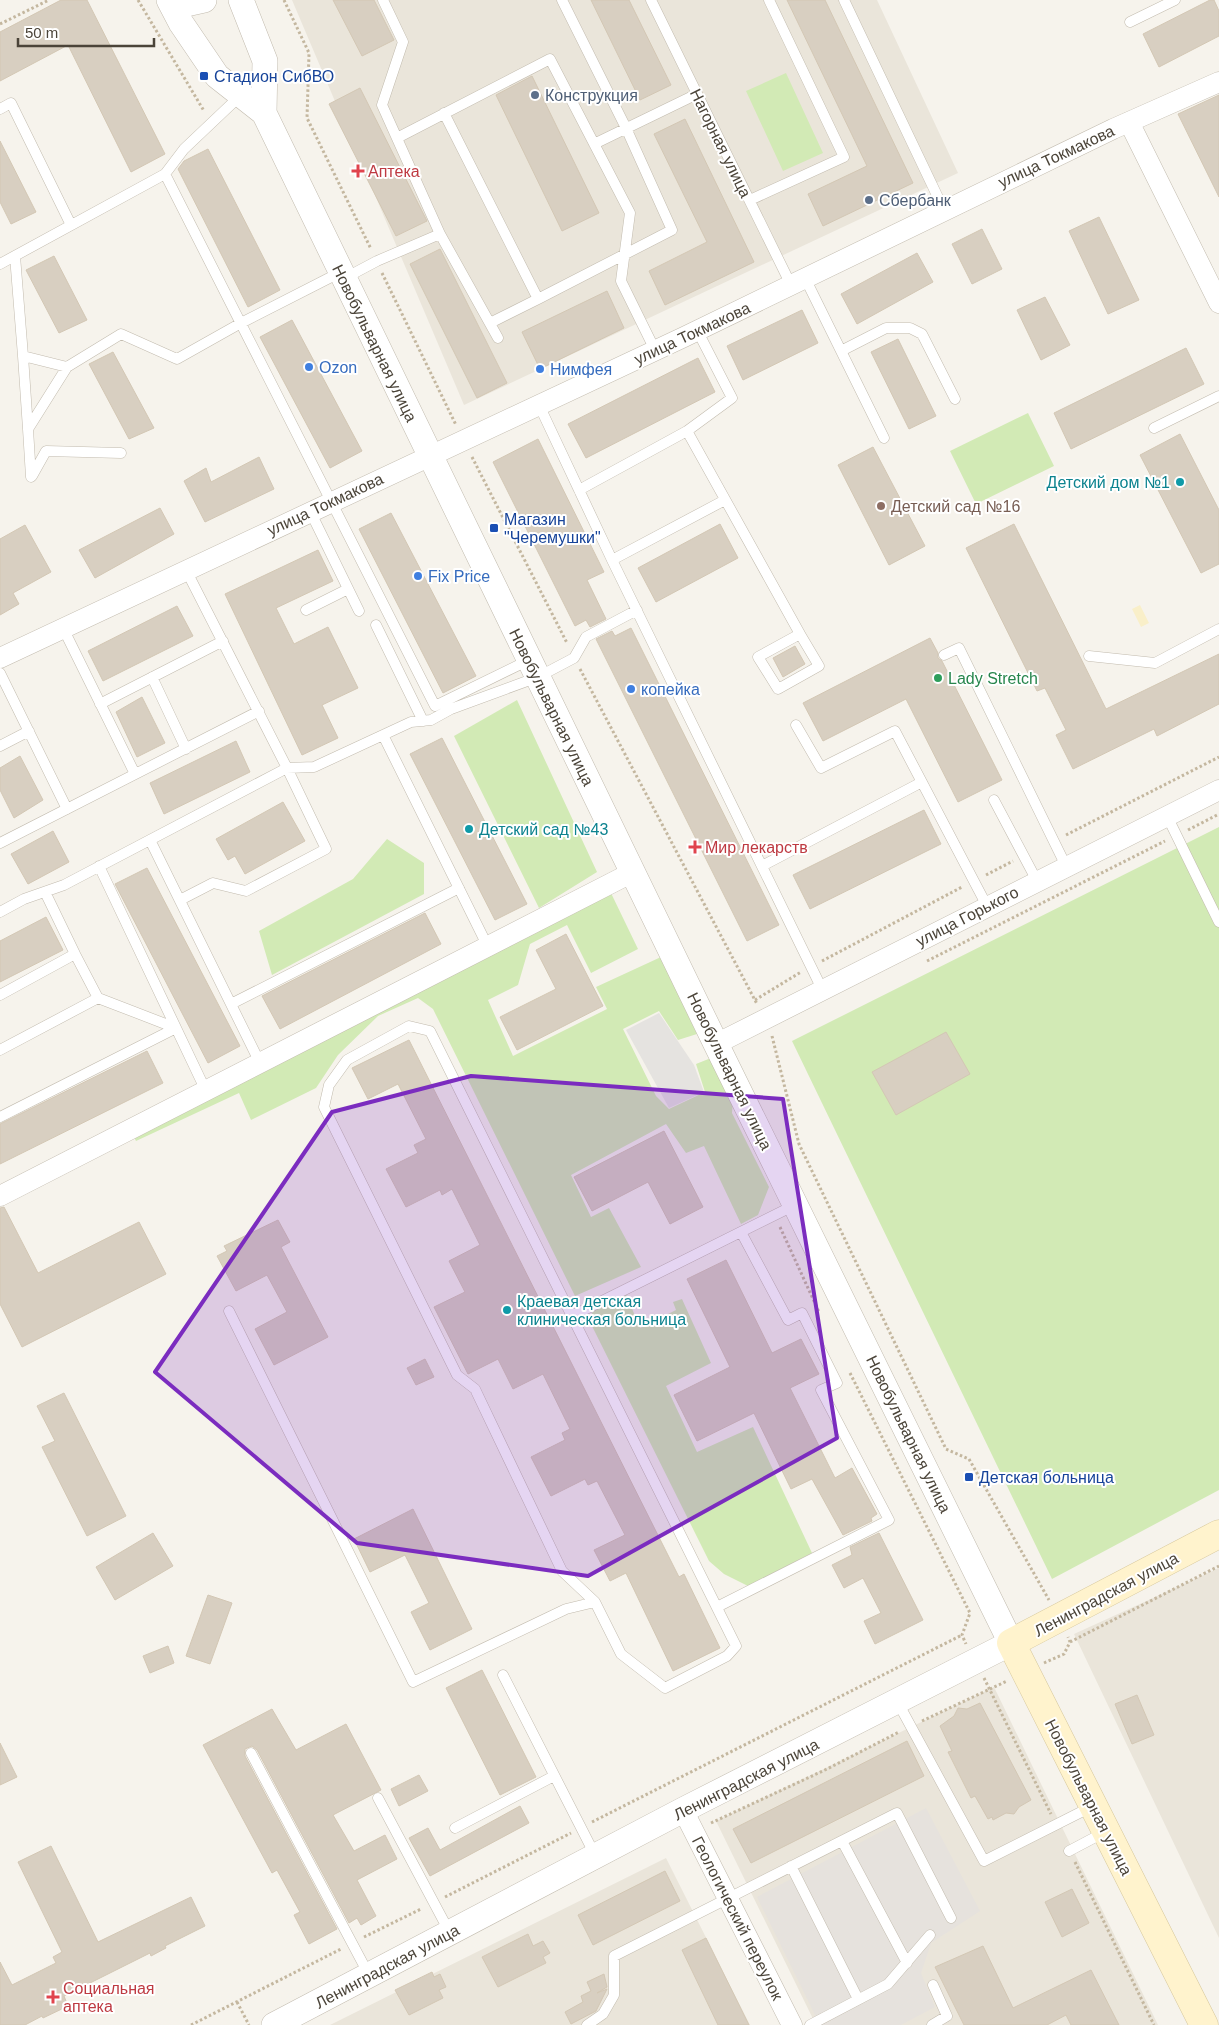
<svg xmlns="http://www.w3.org/2000/svg" width="1219" height="2025" viewBox="0 0 1219 2025" font-family="Helvetica,sans-serif">
<rect width="100%" height="100%" fill="#f6f3ec"/>
<path fill="#eae5da" d="M292 0H877L958 173 464 405Z
M1219 1568V1938L1074 1634Z
M994 1687 1158 2025H816L716 1821Z
M666 1858 750 2025H330Z"/>
<path fill="#e6e2dd" d="M926 1808 980 1911 931 1943 921 1973 935 2007 901 2025H820L757 1897Z"/>
<path fill="#d2eab5" d="M786 73 823 153 783 171 746 91Z
M1028 413 1054 466 976 504 950 451Z
M517 700 597 872 539 908 454 736Z
M1219 827V1490L1052 1579 792 1041Z
M387 839 424 863V894L272 975 259 931 353 879Z
M610 891 638 949 591 973 567 925 530 944 518 985 488 1000 513 1056 607 1009 596 987 661 957 697 1034 678 1040 659 1011 623 1029 656 1096 669 1109 705 1092 696 1064 711 1058 733 1101 732 1113 769 1187 758 1215 741 1224 704 1146 686 1153 666 1124 571 1175 591 1217 609 1208 641 1267 575 1296 433 1009 418 998 378 1016 338 1055 316 1088 251 1120 239 1093 136 1141 132 1133Z
M626 1294 640 1328 676 1310 673 1302 682 1299 711 1363 666 1386 697 1452 753 1427 812 1553 748 1586 724 1574 709 1561 589 1320 593 1311Z"/>
<path fill="#f9efc9" d="M1140 605 1149 623 1141 627 1132 609Z"/>
<path fill="#e5e3e0" d="M659 1013 694 1065 704 1092 669 1108 626 1030Z"/>
<path fill="#d8cfc1" stroke="#d3c7b4" d="M61 0H87L165 154 131 172 68 45 0 81V32Z
M333 0H374L394 40 362 56Z
M591 0H629L671 85 640 100Z
M787 0H825L913 183 823 226 808 194 867 166Z
M1210 0H1214L1219 11V36L1159 67 1143 34Z
M532 76 599 213 562 231 496 95Z
M360 88 427 221 396 236 329 104Z
M1219 95V197L1178 114Z
M685 119 754 262 665 305 649 271 707 242 654 134Z
M0 141 36 212 11 224 0 202Z
M208 149 280 290 248 307 178 169 184 161Z
M1099 217 1139 300 1108 314 1069 231Z
M982 229 1002 269 972 284 952 244Z
M440 249 507 383 477 398 410 264Z
M917 253 933 282 857 324 841 294Z
M54 256 87 320 59 333 26 270Z
M607 291 624 328 540 369 522 332Z
M1045 297 1070 345 1041 360 1017 310Z
M802 310 818 343 743 380 727 346Z
M292 320 362 451 330 468 260 337Z
M898 339 936 416 909 429 871 352Z
M1186 348 1204 384 1071 449 1054 413Z
M113 352 154 428 129 439 89 364Z
M698 358 715 392 586 458 568 424Z
M1180 434 1219 510V564L1201 573 1140 455Z
M538 439 604 572 587 580 606 619 590 627 586 620 575 626 493 462Z
M873 447 925 546 889 565 838 465Z
M259 457 274 489 205 522 184 481 206 468 211 482Z
M160 508 174 534 95 578 79 550Z
M391 513 476 676 443 693 359 529Z
M720 524 738 558 656 602 638 568Z
M1014 524 1106 709 1219 654V704L1157 736 1154 729 1073 769 1056 735 1066 730 1045 688 1037 691 966 548Z
M25 525 51 572 13 593 19 604 0 615V539Z
M318 550 333 581 276 608 294 644 328 627 358 688 322 705 338 738 302 755 225 594Z
M177 606 193 636 103 681 88 651Z
M631 628 779 925 747 941 596 639 612 631 615 636Z
M930 638 938 653V658L942 661 1002 780 958 802 906 699 823 741 803 703Z
M795 646 805 664 783 677 773 658Z
M142 697 165 743 137 757 116 712Z
M442 738 527 904 495 920 410 754Z
M236 741 250 772 164 814 150 783Z
M20 756 43 800 14 818 0 790V768Z
M283 802 305 841 245 874 235 856 228 860 216 839Z
M924 810 941 844 810 909 793 875Z
M53 831 69 862 28 884 11 854Z
M147 868 240 1046 208 1063 115 884Z
M425 913 441 944 280 1029 262 996Z
M46 917 63 950 0 982V941Z
M566 934 603 1006 517 1050 500 1017 556 989 536 950Z
M946 1032 970 1074 896 1115 872 1072Z
M409 1040 679 1577 684 1574 720 1648 673 1671 626 1573 610 1581 594 1550 625 1535 597 1481 588 1485 585 1479 551 1496 531 1457 565 1440 562 1433 570 1429 543 1374 513 1389 498 1359 468 1374 434 1307 465 1292 449 1261 480 1245 452 1189 442 1195 440 1190 406 1207 386 1169 418 1153 414 1145 426 1139 398 1084 368 1099 352 1068Z
M147 1051 163 1083 0 1164V1124Z
M664 1131 703 1207 670 1224 648 1182 592 1211 574 1177Z
M4 1207 38 1273 139 1222 166 1274 22 1347 0 1304V1208Z
M278 1220 290 1242 281 1247 328 1337 274 1365 255 1329 287 1312 267 1275 236 1291 217 1256 227 1251 224 1246Z
M726 1260 772 1353 801 1339 819 1374 790 1388 835 1478 852 1468 877 1514 871 1518 872 1521 843 1535 812 1479 791 1489 754 1413 697 1441 674 1395 730 1367 687 1279Z
M425 1359 434 1377 416 1385 407 1368Z
M64 1393 126 1516 87 1536 42 1447 55 1441 37 1406Z
M413 1509 472 1629 430 1650 411 1612 429 1603 405 1555 370 1572 354 1539Z
M153 1533 173 1566 115 1600 96 1567Z
M879 1533 923 1620 875 1644 864 1621 881 1613 863 1578 844 1588 832 1565 852 1555 850 1547Z
M208 1595 232 1603 210 1664 186 1656Z
M168 1646 174 1663 150 1673 143 1656Z
M482 1670 536 1777 500 1795 446 1688Z
M1137 1695 1154 1735 1132 1744 1115 1704Z
M980 1703 1031 1800 1019 1807 1014 1814 1006 1813 993 1820 992 1817 988 1819 975 1796 971 1798 948 1752 952 1751 940 1726 954 1716 958 1708 967 1709Z
M272 1709 296 1750 346 1724 381 1790 333 1815 354 1851 385 1835 397 1859 357 1880 376 1916 361 1925 357 1918 349 1923 257 1750 252 1746 245 1749V1756L337 1929 309 1944 294 1915 300 1912 277 1870 272 1873 203 1745Z
M907 1741 924 1776 751 1863 733 1829Z
M0 1743 17 1777 0 1785Z
M419 1775 428 1791 399 1806 391 1789Z
M520 1806 529 1823 430 1876 409 1838 428 1828 440 1850Z
M51 1846 98 1942 191 1897 205 1926 165 1946 166 1948 151 1956 150 1953 64 1996 68 2006 43 2018 42 2016 25 2025H0V1962L12 1985 56 1963 53 1957 62 1952 18 1862Z
M665 1871 680 1901 593 1945 578 1915Z
M1072 1889 1089 1923 1062 1937 1045 1902Z
M528 1934 533 1946 543 1941 550 1953 543 1957 546 1963 498 1987 482 1957Z
M706 1938 749 2025H718L682 1950Z
M983 1946 1013 2008 1091 1970 1119 2025H1071L1066 2015 1047 2025H964L935 1967Z
M432 1972 434 1977 440 1974 446 1987 439 1990 443 1998 409 2015 395 1990Z
M604 1974 607 1987 597 1993 607 1989 596 2011 571 2024 565 2012 583 2002 581 1996 591 1991 587 1982Z"/>
<g fill="none" stroke-linecap="round" stroke-linejoin="round">
<defs>
<path id="service" d="M651 0 791 285
M844 0 944 210
M1130 22 1175 0
M0 109 11 103 71 225
M444 113 538 299 490 323
M397 138 550 59 630 213 621 281 655 350
M594 144 697 94
M165 174 435 706 529 660
M750 200 844 157 769 0
M440 234 498 338
M15 256 23 356
M0 264 165 174 184 149 241 95
M345 278 377 261 440 234 382 105 403 42 383 0
M805 278 884 438
M538 299 672 230 626 128 562 0
M697 330 732 398 687 431 800 634 758 657 778 689 819 666 800 634
M841 351 886 328H910L922 334 955 399
M67 367 121 334 177 359 241 323 341 272
M539 405 612 560 822 989
M1154 428 1219 396
M28 429 23 356 67 367 28 429 31 477
M32 476 46 451 121 453
M579 490 687 431
M310 511 359 611
M612 560 725 500
M306 610 348 589
M376 625 423 721
M63 628 135 774
M944 655 959 648 1066 866
M1089 656 1155 663 1219 629
M0 673 67 809
M152 677 186 749
M100 704 223 641
M796 725 821 768 895 731 987 906
M383 735 488 947
M0 746 29 731
M994 800 1037 881
M1167 816 1219 922
M150 840 260 1063
M0 843 259 711
M99 866 206 1091
M762 866 922 782
M180 900 213 883 246 891 326 849 287 768 186 570
M0 912 24 899 64 885 287 768 314 767 411 722 431 720 451 709 538 677 574 658 586 637 637 610
M75 954 98 998 176 1028
M0 995 75 954 45 892
M231 1004 459 888
M409 1026 430 1031 736 1646 727 1656 665 1688 621 1654 595 1602 562 1571 475 1389 457 1375 324 1107 329 1085 347 1060Z
M0 1050 98 998
M0 1117 176 1028
M229 1311 413 1682 566 1609 595 1602
M572 1316 795 1205
M717 1607 889 1520 821 1390 837 1383 802 1313 788 1320 741 1232
M503 1675 595 1855
M897 1701 984 1861 1091 1807
M251 1753 369 1975
M378 1798 450 1933
M455 1828 554 1776
M842 1841 907 1963
M1069 1851 1105 1832
M791 1866 858 1999
M587 2025 603 2014 614 1995V1956L897 1813 951 1918
M810 2025 888 1984 930 1935
M932 2025 947 2016 933 1985"/>
<path id="minor" d="M1129 122 1219 303
M0 658 684 337 1113 129 1219 82
M716 1044 1219 790
M0 1196 633 872
M683 1810 792 2025"/>
<path id="tertiary" d="M169 0 181 23 217 76 264 113
M172 0 186 4 204 0
M241 0 265 61 264 113 266 117 716 1044 1011 1643 683 1810 274 2025"/>
<path id="secondary" d="M1204 2025 1011 1643 1219 1534"/>
</defs>
<use href="#service" stroke="#c2bbae" stroke-width="11"/>
<use href="#minor" stroke="#c2bbae" stroke-width="21"/>
<use href="#tertiary" stroke="#c2bbae" stroke-width="26"/>
<use href="#secondary" stroke="#d6c79b" stroke-width="29"/>
<path stroke="#c4b79f" stroke-width="3" stroke-dasharray="2.5 2.5" stroke-linecap="butt" d="M138 0 204 111
M284 0 309 53 307 118 371 249
M0 24 49 0
M382 273 456 425
M472 457 567 643
M580 669 757 1004
M1188 830 1219 814
M1066 835 1219 757
M986 875 1013 861
M822 961 962 887
M927 961 1165 841
M755 1000 801 972
M772 1036 799 1144 946 1449 969 1459 1049 1600
M780 1227 819 1312
M850 1373 970 1613 962 1635 966 1644
M1070 1642 1219 1566
M1044 1663 1064 1654 1070 1642 1068 1637
M984 1678 1051 1814
M922 1721 1007 1681
M592 1822 962 1635
M711 1823 827 1769 899 1732
M1075 1862 1154 2025
M445 1897 571 1833
M364 1937 421 1909
M237 2002 249 2025
M191 2025 341 1949"/>
<use href="#service" stroke="#fff" stroke-width="10"/>
<use href="#minor" stroke="#fff" stroke-width="20"/>
<use href="#tertiary" stroke="#fff" stroke-width="25"/>
<use href="#secondary" stroke="#fff3cd" stroke-width="28"/>
</g>
<path fill="#7b2cbf" fill-opacity="0.2" stroke="#7b2cbf" stroke-width="4" stroke-linejoin="round" d="M471 1076 783 1099 837 1438 588 1576 357 1543 155 1372 332 1112Z"/>
<g fill="#1a4fb4" stroke="#fff" stroke-width="2">
<rect x="199" y="71" width="10" height="10" rx="2.5"/>
<rect x="489" y="523" width="10" height="10" rx="2.5"/>
<rect x="964" y="1472" width="10" height="10" rx="2.5"/>
</g>
<g fill="#5c6f8a" stroke="#fff" stroke-width="2">
<circle cx="535" cy="95" r="5"/>
<circle cx="869" cy="200" r="5"/>
</g>
<g fill="#e0444e" stroke="#fff" stroke-width="2">
<path d="M355.5 163.5h5v5h5v5h-5v5h-5v-5h-5v-5h5z"/>
<path d="M692.5 839.5h5v5h5v5h-5v5h-5v-5h-5v-5h5z"/>
<path d="M50.5 1989.5h5v5h5v5h-5v5h-5v-5h-5v-5h5z"/>
</g>
<g fill="#3f7fe0" stroke="#fff" stroke-width="2">
<circle cx="309" cy="367" r="5"/>
<circle cx="540" cy="369" r="5"/>
<circle cx="418" cy="576" r="5"/>
<circle cx="631" cy="689" r="5"/>
</g>
<g fill="#0f9aa8" stroke="#fff" stroke-width="2">
<circle cx="1180" cy="482" r="5"/>
<circle cx="469" cy="829" r="5"/>
<circle cx="507" cy="1310" r="5"/>
</g>
<circle fill="#8d6e63" stroke="#fff" stroke-width="2" cx="881" cy="506" r="5"/>
<circle fill="#2e9e5b" stroke="#fff" stroke-width="2" cx="938" cy="678" r="5"/>
<g text-anchor="middle" stroke-width="4" stroke-linejoin="round" paint-order="stroke">
<g font-size="16" fill="#164399" stroke="#fff" text-anchor="start">
<text x="214" y="82">Стадион СибВО</text>
<text x="504" y="525">Магазин<tspan x="504" dy="18">"Черемушки"</tspan></text>
<text x="979" y="1483">Детская больница</text>
</g>
<g font-size="16" fill="#4e5e75" stroke="#fff" text-anchor="start">
<text x="545" y="101">Конструкция</text>
<text x="879" y="206">Сбербанк</text>
</g>
<g font-size="16" fill="#4b4439" stroke="#fff">
<text transform="translate(721 143) rotate(64)" y="6">Нагорная улица</text>
<text transform="translate(1056 156) rotate(-25)" y="6">улица Токмакова</text>
<text transform="translate(692 333) rotate(-25)" y="6">улица Токмакова</text>
<text transform="translate(375 343) rotate(64)" y="6">Новобульварная улица</text>
<text transform="translate(325 504) rotate(-25)" y="6">улица Токмакова</text>
<text transform="translate(552 707) rotate(64)" y="6">Новобульварная улица</text>
<text transform="translate(967 916) rotate(-27)" y="6">улица Горького</text>
<text transform="translate(730 1071) rotate(64)" y="6">Новобульварная улица</text>
<text transform="translate(909 1434) rotate(64)" y="6">Новобульварная улица</text>
<text transform="translate(1106 1594) rotate(-28)" y="6">Ленинградская улица</text>
<text transform="translate(746 1779) rotate(-27)" y="6">Ленинградская улица</text>
<text transform="translate(1089 1797) rotate(63)" y="6">Новобульварная улица</text>
<text transform="translate(738 1918) rotate(63)" y="6">Геологический переулок</text>
<text transform="translate(387 1966) rotate(-28)" y="6">Ленинградская улица</text>
</g>
<g font-size="16" fill="#be3a42" stroke="#fff" text-anchor="start">
<text x="368" y="177">Аптека</text>
<text x="705" y="853">Мир лекарств</text>
<text x="63" y="1994">Социальная<tspan x="63" dy="18">аптека</tspan></text>
</g>
<g font-size="16" fill="#366cbe" stroke="#fff" text-anchor="start">
<text x="319" y="373">Ozon</text>
<text x="550" y="375">Нимфея</text>
<text x="428" y="582">Fix Price</text>
<text x="641" y="695">копейка</text>
</g>
<g font-size="16" fill="#0d838f" stroke="#fff" text-anchor="start">
<text x="1170" y="488" text-anchor="end">Детский дом №1</text>
<text x="479" y="835">Детский сад №43</text>
<text x="517" y="1307">Краевая детская<tspan x="517" dy="18">клиническая больница</tspan></text>
</g>
<g font-size="16" fill="#785e54" stroke="#fff" text-anchor="start">
<text x="891" y="512">Детский сад №16</text>
</g>
<g font-size="16" fill="#27864d" stroke="#fff" text-anchor="start">
<text x="948" y="684">Lady Stretch</text>
</g>
</g>
<path d="M18 38v8h136v-8" fill="none" stroke="#4b4439" stroke-width="2.5"/>
<text x="25" y="38" font-size="15" fill="#4b4439" stroke="#ffffff" stroke-width="4" paint-order="stroke">50 m</text>
</svg>
